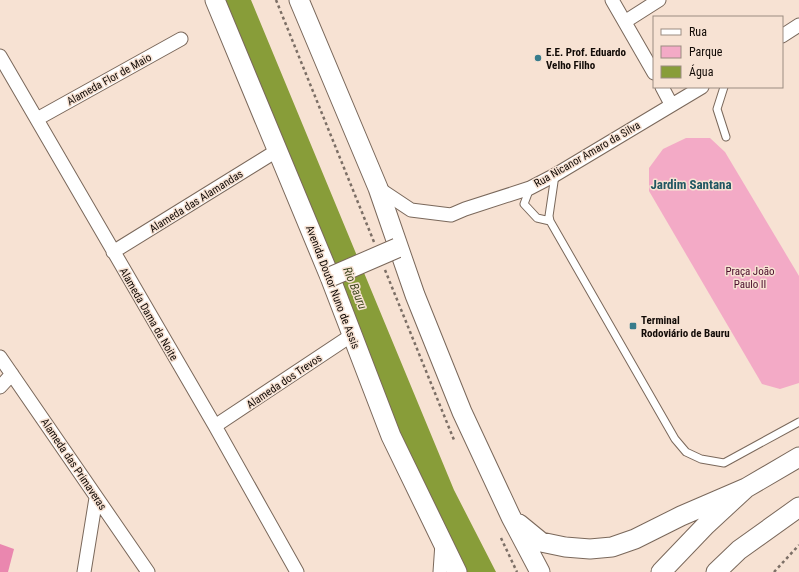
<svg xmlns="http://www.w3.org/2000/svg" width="799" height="572" viewBox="0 0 799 572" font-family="'Roboto Condensed',sans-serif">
<rect width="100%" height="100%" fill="#f7e2d3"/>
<path fill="#f3aac6" d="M686 138H710L725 152 799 276V383L780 389 762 384 649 191V168L663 149Z"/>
<path fill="#ea87af" d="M0 544 14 549 8 572H0Z"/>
<path fill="#889d39" d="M220 0H251L454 490 496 572H459L422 494Z"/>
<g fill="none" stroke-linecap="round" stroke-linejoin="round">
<defs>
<path id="service" d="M724 87 717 109 726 137
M555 175 549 216 550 221 675 439 686 452 701 459 724 463 799 422
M530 188 524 204 537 218 550 221"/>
<path id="minor" d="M612 0 654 73
M626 21 659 0
M782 36 799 25
M0 56 215 426 297 572
M662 87 671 104
M37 119 181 39
M378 188 411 210 451 215 465 209 530 188 555 175 702 87
M113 252 278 150
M0 357 148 572
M0 387 12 374
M215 426 352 335
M84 572 96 498
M440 572 442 543"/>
<path id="secondary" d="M215 0 330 277 391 436 457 572
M299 0 378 188 415 295 462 412 511 517 540 572
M519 524 541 542 565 547 590 549 612 547 635 539 681 516 746 488
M661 572 706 525 746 488 799 457
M716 572 739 550 799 507"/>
</defs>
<use href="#service" stroke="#7a685b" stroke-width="9"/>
<use href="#minor" stroke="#7a685b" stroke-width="15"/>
<use href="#secondary" stroke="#7a685b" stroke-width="21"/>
<path stroke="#7c6f66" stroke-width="2.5" stroke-dasharray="3 3" stroke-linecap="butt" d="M276 0 374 242
M385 270 454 440
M501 538 517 572
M774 572 799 545"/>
<use href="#service" stroke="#fff" stroke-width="7"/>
<use href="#minor" stroke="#fff" stroke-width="13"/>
<use href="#secondary" stroke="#fff" stroke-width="19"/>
<defs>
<path id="secondary-bridge" d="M330 277 397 248"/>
</defs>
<use href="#secondary-bridge" stroke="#7a685b" stroke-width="21" stroke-linecap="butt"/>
<use href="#secondary-bridge" stroke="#fff" stroke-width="19"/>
</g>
<g fill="#387c8c" stroke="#f7e2d3" stroke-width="1.5">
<circle cx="538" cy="58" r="4"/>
<rect x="629" y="322" width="8" height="8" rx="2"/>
</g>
<g text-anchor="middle" stroke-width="3" stroke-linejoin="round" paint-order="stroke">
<g font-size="11" font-weight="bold" fill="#110a06" stroke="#f7e2d3" text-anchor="start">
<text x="546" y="56">E.E. Prof. Eduardo<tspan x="546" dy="13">Velho Filho</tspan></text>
<text x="641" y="324">Terminal<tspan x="641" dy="13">Rodoviário de Bauru</tspan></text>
</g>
<g font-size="11" fill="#110a06" stroke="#f7e2d3">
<text transform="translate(109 79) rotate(-29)" y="4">Alameda Flor de Maio</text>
<text transform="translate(587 154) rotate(-30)" y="4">Rua Nicanor Amaro da Silva</text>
<text transform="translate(196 201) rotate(-32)" y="4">Alameda das Alamandas</text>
<text transform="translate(333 287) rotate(69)" y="4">Avenida Doutor Nuno de Assis</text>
<text transform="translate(149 314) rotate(60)" y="4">Alameda Dama da Noite</text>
<text transform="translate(284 381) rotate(-34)" y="4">Alameda dos Trevos</text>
<text transform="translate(74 464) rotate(56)" y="4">Alameda das Primaveras</text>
</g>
<g font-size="11" fill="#4a0d2b" stroke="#f7e2d3">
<text x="750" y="275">Praça João<tspan x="750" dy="13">Paulo II</tspan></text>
</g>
<g font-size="12" font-style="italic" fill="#3c451c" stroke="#f7e2d3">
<text transform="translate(355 288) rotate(68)" y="4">Rio Bauru</text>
</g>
<g font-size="13" font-weight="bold" fill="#205762" stroke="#f7e2d3">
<text x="691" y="189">Jardim Santana</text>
</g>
</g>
<rect x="653" y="16" width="130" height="72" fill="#f7e2d3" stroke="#9b8c81"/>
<rect x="661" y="29" width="20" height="6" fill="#ffffff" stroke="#9b8c81"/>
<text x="689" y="36" font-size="12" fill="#110a06">Rua</text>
<rect x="661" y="46" width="20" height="12" fill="#f3aac6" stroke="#9b8c81"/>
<text x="689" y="56" font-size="12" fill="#110a06">Parque</text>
<rect x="661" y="66" width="20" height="12" fill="#889d39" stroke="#9b8c81"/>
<text x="689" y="76" font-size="12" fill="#110a06">Água</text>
</svg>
